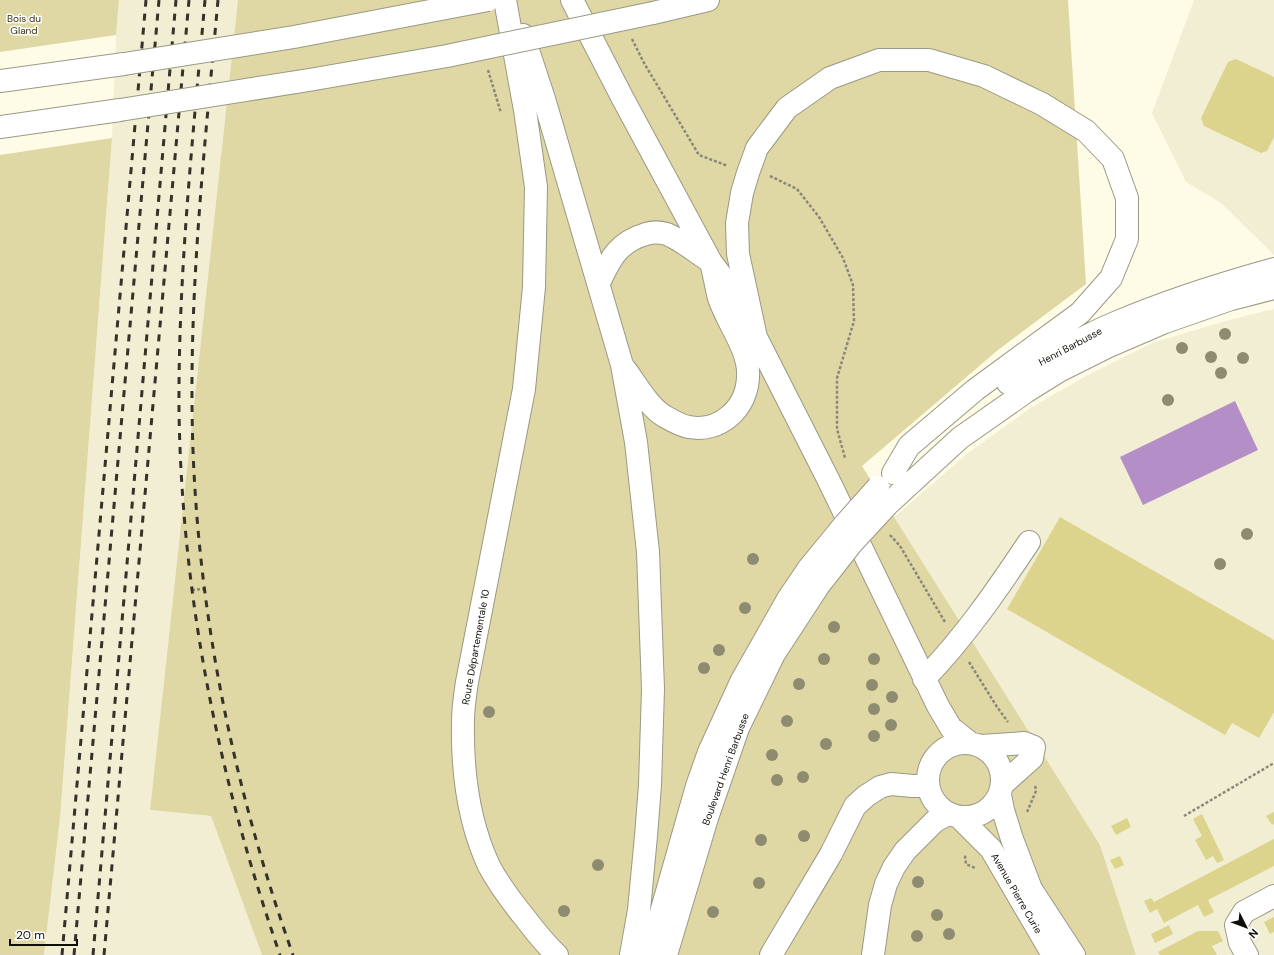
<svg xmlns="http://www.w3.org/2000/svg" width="1274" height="955" viewBox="0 0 1274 955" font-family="'DM Sans',sans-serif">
<rect width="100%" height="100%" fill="#fefce7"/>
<path fill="#f2eed3" d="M119 0H238L150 810 211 816 262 955H44L60 818 112 138 116 35Z
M1194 0H1274V255L1221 203 1186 182 1152 113Z
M1274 309V955H1136L1100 845 893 518 968 453 1032 407 1086 376 1152 343 1225 321Z"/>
<path fill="#dfd8a4" d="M0 0H119L116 35 0 52Z
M238 0H1068L1086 284 998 350 862 466 1100 845 1136 955H262L211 816 150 810Z
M112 138 60 818 44 955H0V155Z"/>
<path fill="#b48ec7" d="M1235 401 1258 450 1143 505 1120 457Z"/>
<path fill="#dcd38c" d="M1236 59 1274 77V137L1267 151 1261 153 1204 126 1201 118 1228 62Z
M1060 517 1274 640V712L1259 738 1232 723 1225 735 1007 609Z
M1274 812V824L1272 825 1266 816Z
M1202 814 1224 860 1217 863 1213 856 1206 860 1195 840 1202 836 1193 819Z
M1127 818 1131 827 1116 835 1111 826Z
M1274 839V866L1208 900 1214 912 1204 917 1198 905 1164 923 1157 909 1150 913 1144 901 1151 898 1154 902Z
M1120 856 1124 865 1115 869 1110 860Z
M1274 917V932L1270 934 1264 922Z
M1169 925 1173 934 1155 943 1151 934Z
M1198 931H1218L1223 941 1212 946 1217 955H1160L1158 952Z"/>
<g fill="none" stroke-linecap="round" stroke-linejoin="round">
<defs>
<path id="minor" d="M924 679C964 638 997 590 1029 542
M981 746 1024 743 1034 747 1032 758 1003 784
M1247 955 1240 943 1236 925 1244 912 1274 896"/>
<path id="major" d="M505 0 525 110 536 187 534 287 524 389 467 682C465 695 463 708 463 721 462 769 468 821 489 866 499 885 512 902 525 918 535 931 545 944 557 955
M572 0 623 99 711 262 732 290 828 479 938 706 951 728 970 743
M523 35 545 102 622 365 636 442 648 552 653 689 650 785 646 836 639 910 631 955
M599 283C610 259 618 242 646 234 652 232 660 232 667 234 683 241 697 253 711 262 714 274 716 286 719 298 727 323 750 350 748 377 747 408 720 433 689 427 681 426 671 420 664 416 648 406 637 385 625 369
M757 342 738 254 737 223 742 193 748 173 757 148 787 108 830 78 879 60H929L984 76 1042 104 1086 131 1113 159 1127 198V239L1111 278 1080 313 975 390 909 446 893 473
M1008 383C1042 361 1077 339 1115 323 1166 301 1220 284 1274 269
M887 505 960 438 1027 391 1059 371 1107 347 1165 322 1231 299 1274 288
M928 780a37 37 0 1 1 74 0a37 37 0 1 1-74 0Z
M1000 795 1003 810 1012 839 1031 889 1074 955
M959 817 991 849 1053 955
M649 955 697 786 709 752 741 682 788 599 809 568
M666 955 707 818 738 728 774 654 819 585
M771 955 831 854 855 806 866 796 880 787 891 784 913 786H928
M873 955 880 905 886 884 894 867 905 851 935 821 948 814"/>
<path id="highway" d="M653 13 708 0
M0 81 124 64
M0 127 120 110"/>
</defs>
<use href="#minor" stroke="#9b9985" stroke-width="24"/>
<use href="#major" stroke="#9b9985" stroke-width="24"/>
<use href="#highway" stroke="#9b9985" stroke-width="24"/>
<path stroke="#8a887a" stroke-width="2.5" stroke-dasharray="3 2" stroke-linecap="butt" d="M632 39 644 63 699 155 728 166
M488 70 501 113
M770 176 797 189 819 217 843 258 853 285 854 321 837 378V429L845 458
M890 535 900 546 945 622
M192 590 204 589
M969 662 997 707 1008 722
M1027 812 1036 791 1035 785
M1184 816 1274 763
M966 856 965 857 966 864 975 868"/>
<use href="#minor" stroke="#fff" stroke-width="22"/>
<use href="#major" stroke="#fff" stroke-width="22"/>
<use href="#highway" stroke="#fff" stroke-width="22"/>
<path stroke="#343229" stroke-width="3" stroke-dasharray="7 7" stroke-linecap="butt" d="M205 0C193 137 178 275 179 412 182 599 219 779 280 955
M218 0C206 134 191 268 192 403 193 591 230 778 293 955
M62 955 146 0
M74 955 159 0
M93 955 176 0
M104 955 189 0"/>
<defs>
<path id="major-bridge" d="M809 568 845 524 878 487
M819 585 852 543 887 505"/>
<path id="highway-bridge" d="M124 64 294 37 488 0
M120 110 309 80 447 56 653 13"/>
</defs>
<use href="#major-bridge" stroke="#9b9985" stroke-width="24" stroke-linecap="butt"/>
<use href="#highway-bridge" stroke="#9b9985" stroke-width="24" stroke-linecap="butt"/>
<use href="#major-bridge" stroke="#fff" stroke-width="22"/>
<use href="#highway-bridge" stroke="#fff" stroke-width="22"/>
</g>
<g fill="#8e8b70">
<circle cx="1225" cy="334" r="6"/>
<circle cx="1182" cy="348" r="6"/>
<circle cx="1211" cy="357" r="6"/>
<circle cx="1243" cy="358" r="6"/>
<circle cx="1221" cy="373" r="6"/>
<circle cx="1168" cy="400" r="6"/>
<circle cx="1247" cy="534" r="6"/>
<circle cx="753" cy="559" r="6"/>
<circle cx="1220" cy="564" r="6"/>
<circle cx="745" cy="608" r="6"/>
<circle cx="834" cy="627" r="6"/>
<circle cx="719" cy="650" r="6"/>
<circle cx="824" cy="659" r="6"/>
<circle cx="874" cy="659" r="6"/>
<circle cx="704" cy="668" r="6"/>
<circle cx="799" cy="684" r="6"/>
<circle cx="872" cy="685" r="6"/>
<circle cx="892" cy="697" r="6"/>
<circle cx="874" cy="709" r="6"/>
<circle cx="489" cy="712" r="6"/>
<circle cx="787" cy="721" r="6"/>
<circle cx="891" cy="725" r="6"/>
<circle cx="874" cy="736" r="6"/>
<circle cx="826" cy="744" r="6"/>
<circle cx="772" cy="755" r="6"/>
<circle cx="803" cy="777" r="6"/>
<circle cx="777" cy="780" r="6"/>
<circle cx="804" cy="836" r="6"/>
<circle cx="761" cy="840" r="6"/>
<circle cx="598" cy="865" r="6"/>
<circle cx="918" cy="882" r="6"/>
<circle cx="759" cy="883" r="6"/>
<circle cx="564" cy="911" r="6"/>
<circle cx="713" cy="912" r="6"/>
<circle cx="937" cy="915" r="6"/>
<circle cx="949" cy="934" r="6"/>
<circle cx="917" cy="936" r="6"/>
</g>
<g text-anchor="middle" stroke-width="3" stroke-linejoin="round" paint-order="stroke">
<g font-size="10" fill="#332f0f" stroke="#fff">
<text x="24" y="22">Bois du<tspan x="24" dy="12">Gland</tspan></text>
</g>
<g font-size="10" fill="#0f0e07" stroke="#fff">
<text transform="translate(1070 346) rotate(-28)" y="4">Henri Barbusse</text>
<text transform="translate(475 647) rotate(-80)" y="4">Route Départementale 10</text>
<text transform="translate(725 769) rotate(-70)" y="4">Boulevard Henri Barbusse</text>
<text transform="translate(1017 893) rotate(60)" y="4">Avenue Pierre Curie</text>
</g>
</g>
<g transform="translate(1246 927) rotate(132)" stroke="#ffffff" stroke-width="3" paint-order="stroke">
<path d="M0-3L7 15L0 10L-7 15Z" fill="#0f0e07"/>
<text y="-6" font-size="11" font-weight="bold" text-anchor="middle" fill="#0f0e07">N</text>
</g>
<path d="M10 939v6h67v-6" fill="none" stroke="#0f0e07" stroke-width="2"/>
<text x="16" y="939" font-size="12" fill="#0f0e07" stroke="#ffffff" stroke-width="3" paint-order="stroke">20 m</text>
</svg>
